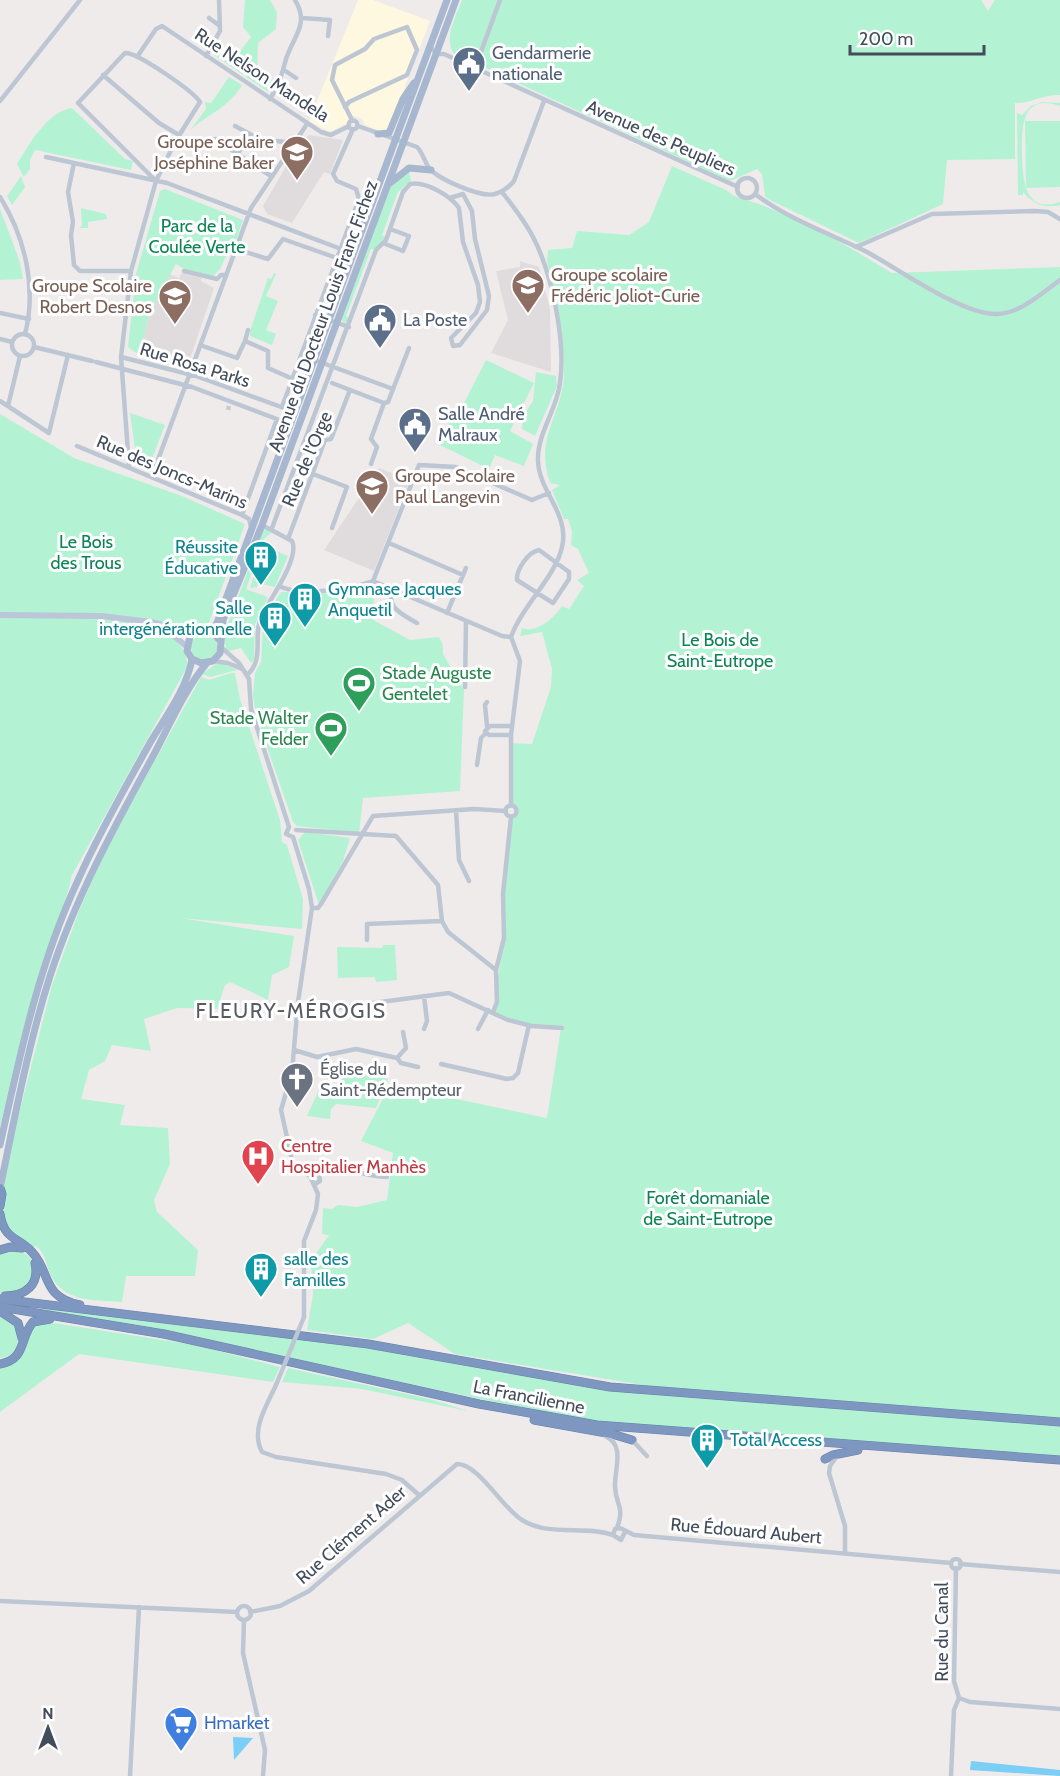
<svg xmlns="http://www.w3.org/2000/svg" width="1060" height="1776" viewBox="0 0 1060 1776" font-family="Cabin,sans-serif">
<rect width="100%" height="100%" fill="#efebeb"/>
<path fill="#fef8e0" d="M358 0H373L430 21 388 131 383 132 365 125 362 119 351 115 346 124 329 132 309 121Z"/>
<path fill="#e0dcdd" d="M309 135 343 140 330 174 324 172 292 223 267 214 263 206 299 144Z
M520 261 539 267 550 309 551 372 491 353 508 320 496 271 520 267Z
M182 273 202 278 201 281 214 288 187 368 139 355 151 309 170 274 179 278Z
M379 468 410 480 374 571 324 550Z"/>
<path fill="#b3f3d3" d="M245 0H270L277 12 276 29 258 43 257 76 279 80 275 87 267 91 213 54 215 50 234 59 251 37 243 27Z
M462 0H981L988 11 995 0H1060V95C1043 94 1030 104 1015 103V159L947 160 943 204 859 243 768 199 765 196 762 174 757 169 730 181 453 53C444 36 456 17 462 0Z
M229 77 242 85C229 107 209 114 191 129L206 109 205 102 211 103Z
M1042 102 1060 103V106C1020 92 1022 130 1022 155 1023 180 1024 214 1060 202V205C1045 209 1033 204 1023 192V195H1018L1017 113 1022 115 1031 106Z
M72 108 125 159 133 161 131 170 35 150 30 160V169L24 177 17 164C30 143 47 112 72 108Z
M1025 121H1060V187L1026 188Z
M672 166 726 190 734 196 762 205 825 233 892 273 1060 267V1419L667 1389 455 1354 408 1323 373 1339 307 1330 313 1294 311 1261 329 1235 322 1234 323 1208 332 1209 338 1205 357 1207 387 1200 393 1153 361 1141 390 1085 547 1118 561 1028 532 1026 493 1012 503 943V894L511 817 516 812 511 805V743L532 744 551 687 552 669 542 632 520 636 522 628C537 634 555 617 562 606L569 609 584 586 577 580 589 573 578 549 571 545 572 531 568 519H564L552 490 560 485 550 483C534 436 562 417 564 375 565 337 555 297 547 261L548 250 572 248 577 231 629 235 649 222Z
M409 172 411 180 398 192 382 235 385 237 375 250 371 249 346 316 349 318 348 322 344 323 341 318 390 186Z
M21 176 25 187 12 205 7 196Z
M165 189 243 220 231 255 227 254 220 269 213 276 184 269 176 264 151 309 139 355 128 347 136 274 160 191Z
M81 208 106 214 107 219 88 222V228H79L82 226Z
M0 209 20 262 23 279 0 280Z
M274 273 276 274 266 296 278 301 266 330 276 334 272 345 250 336V331L268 278 271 279Z
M486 360 534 383 510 431 533 444 524 466 495 455 489 469 440 445 457 404 463 405Z
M536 372 556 376 557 386 535 436 522 429 523 416 533 401Z
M130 413 165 425 148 469 137 463Z
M0 414 74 458 182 496 245 524 209 623 187 629 152 620 151 626C168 634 189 645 187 667L71 877C72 888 45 953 40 971 24 1022 12 1075 0 1127Z
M266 528 271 533 264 539 246 589 268 597 255 624 254 660 251 663 241 648 229 651 226 649 224 635 263 530Z
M265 543 266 547 288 556 275 587 258 583 257 587 250 588Z
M374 585 373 620 410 640 439 637 443 645V654L464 690 460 791 363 798 359 833 297 826 293 822 256 715 253 696 255 673 261 662 263 627 270 609 281 592H358Z
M191 647a13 13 0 1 1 26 0a13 13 0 1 1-26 0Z
M216 664H225L237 670 210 677 202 674Z
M231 673H235L240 699 280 820 282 842 287 845 303 899 302 929 180 918 294 936 289 967 272 975 268 1000 230 982 225 985 217 1009 177 1008 144 1019 151 1051 112 1045 105 1061 89 1070 81 1099 125 1105 120 1125 168 1128 170 1164 154 1200 157 1212 198 1250 195 1276H126L122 1302C99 1300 67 1303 53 1279 45 1267 48 1256 36 1246L30 1249C4 1235 0 1216 0 1188L52 985 79 911 105 851 201 677 209 680Z
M305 832 350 838 343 861 319 905 298 840Z
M383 945H395L397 980 376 982 375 977 338 978 337 947 382 948Z
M348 1070 388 1079 376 1108 336 1104 331 1109 330 1119 307 1116 322 1083 337 1087Z
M4 1251H21L30 1257 35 1272 27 1288 10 1294 0 1293V1253Z
M44 1308 384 1349 613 1390 1060 1425V1457L627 1425 565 1417 154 1329 44 1310Z
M0 1314 18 1326 20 1340C17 1351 11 1357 0 1358Z
M47 1322 195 1345 280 1367 273 1382 79 1354 0 1412V1367C25 1364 25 1345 34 1326Z
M288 1368 430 1399 468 1411 362 1389 282 1382Z"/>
<path fill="#7bcef5" d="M233 1737 253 1738 234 1760Z
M971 1761 1060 1770V1776L970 1770Z"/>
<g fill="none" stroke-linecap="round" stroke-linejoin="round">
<path stroke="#cccbce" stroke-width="4.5" stroke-dasharray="4.5 2" stroke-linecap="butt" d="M228 410 229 406"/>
<defs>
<path id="highway" d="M0 1188 2 1194 0 1206
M0 1214C4 1240 18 1237 32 1252 51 1272 41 1297 80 1305
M0 1250 10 1247 22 1248
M5 1296C25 1296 40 1285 35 1263
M0 1299 368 1344 610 1387 1060 1422
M0 1307 164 1334 479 1404 597 1425 1060 1460
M0 1311 18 1323 22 1338
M0 1364C27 1359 19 1338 33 1322L50 1319
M534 1420 612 1434 632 1440
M825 1459 833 1455 858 1450"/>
</defs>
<use href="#highway" stroke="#6881ad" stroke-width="9"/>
<path stroke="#bdc6d3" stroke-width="4.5" d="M209 18 220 26
M302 18 330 20 328 36
M430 46 436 54H444L738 187
M206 56 220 31 219 0
M137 57 156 29 162 26 321 132 331 135 349 126
M475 68 500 0
M284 70 296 78
M103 75 159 123 179 135
M270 99C279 85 282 74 286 59 293 37 310 24 295 0
M0 101 80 0
M345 107 349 102 407 75 417 50 407 27 374 39 365 49 335 65 332 80 352 120
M348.5 125a4.5 4.5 0 1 1 9 0a4.5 4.5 0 1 1-9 0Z
M235 126 261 140 287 142 292 146
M358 126 417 147C423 153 424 161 429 168 438 179 481 198 495 194 503 192 509 187 514 181L544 101
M215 139 271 176
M238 153 250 135
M46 157 167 183 341 249
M74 163 68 192 73 222 71 235 74 265 80 271H131
M737 188a10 10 0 1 1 20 0a10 10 0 1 1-20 0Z
M502 192C513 206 525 221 533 237 552 273 566 342 560 383 557 410 537 433 538 461 539 492 570 514 562 547 556 576 522 606 511 637L520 661 511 735V805
M755 194C788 219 828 233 865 251 896 267 962 315 996 314 1020 314 1042 293 1060 280
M0 197C25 237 37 288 25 334
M383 243 403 251 409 236 390 229
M856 247 932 214 1035 211 1048 212 1060 219
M236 249 268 259 283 239 337 258
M184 271 217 279 221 275H226
M0 313 29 319
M315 315 349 327
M12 345a11 11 0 1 1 22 0a11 11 0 1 1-22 0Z
M0 339 12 342
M245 341 248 330
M200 345 237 358 245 341 268 351V368L293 379
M34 347 92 361
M301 355 393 389
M121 357 196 376 295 412
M96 362 192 387 290 424
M332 383 384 403 371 439 377 447 371 464
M0 401 49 433 68 355
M384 403 388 402 409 348
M8 406 20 356
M282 407 359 199 356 189 337 181 333 174 353 129
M309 434 325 440
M77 446 242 515 249 519 251 527
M129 466 121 357 131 271 156 181 175 142 200 102C193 91 137 52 125 53L78 103 156 181
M313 474 347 487 332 528
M152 476 251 208 307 124
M242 515 277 419
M272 528 376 250 386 240 403 192 410 184C425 181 450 195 459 208L463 242 478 285 480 302 476 313 451 338 453 346 460 345 487 310 489 296 475 239 472 211 463 194 450 198
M288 539 325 440 331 439 350 390
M389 543 463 575
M539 550 569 572V579L553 603 517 580C516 570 528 552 539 550Z
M373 581 502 636 511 637
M279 586C300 597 351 589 373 581L419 465 456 467 532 500 549 493
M392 589C386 608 403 615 417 623
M447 613 466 568
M222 648 239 663 249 679 251 709 289 827
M213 661 228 663 242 669
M247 675C266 659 251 634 263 613 271 598 300 558 292 541L262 525
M465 687 466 621
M487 702 485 705 487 726
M511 735H489L485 731 490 726H512
M477 765 481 738 486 733
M505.5 811a5.5 5.5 0 1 1 11 0a5.5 5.5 0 1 1-11 0Z
M456 810 459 860 469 881
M289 827 286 834 293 837
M296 830 396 836 438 885 442 921 448 932 496 970 497 1002 493 1012
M293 837 309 889 312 908 298 1002 292 1072 281 1110 293 1165 310 1176 318 1194 316 1210 304 1241V1317
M312 908H318L321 904 373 816 474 809 506 811
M367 940V924L442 921
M496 970 504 938 503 894 511 817
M424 996 427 1021 424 1029
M297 1013 449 993 508 1020 532 1026 562 1028
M478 1029 488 1010
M294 1050 317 1057 356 1049 397 1058 406 1048 403 1032
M397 1058 401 1063 418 1067
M441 1064 507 1079 513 1078 518 1073 529 1025
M319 1175C337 1163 367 1177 387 1177
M310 1176 315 1173 319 1175 320 1181 315 1184
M276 1385C267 1405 250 1430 262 1452L276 1457 386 1474 402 1480 419 1495
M605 1436C626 1445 614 1470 615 1487 616 1507 625 1505 617 1528
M632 1440 647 1456
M837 1456 830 1466 829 1473 845 1526V1553
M625 1532 621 1540 613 1535 615 1529 620 1528 634 1535 951 1563
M951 1564a5 5 0 1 1 10 0a5 5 0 1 1-10 0Z
M960 1564 1060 1572
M956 1568 954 1681 959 1698 970 1702 1060 1709
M0 1601 237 1612
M237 1613a7 7 0 1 1 14 0a7 7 0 1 1-14 0Z
M250 1612 280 1606 309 1591 457 1464C479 1464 502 1508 522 1520 549 1537 584 1525 613 1535
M244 1620 243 1653 265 1750 263 1776
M130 1776 139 1607
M951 1776 954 1710 959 1698"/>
<path stroke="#bbc6d8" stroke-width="6" d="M0 615 101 616 151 622 193 632
M166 629 186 646"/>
<path stroke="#a7b7cf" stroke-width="7" d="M378 134 389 133 403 99 414 83
M390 183 409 168 431 170
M211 630 217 623 447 0
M221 642 211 630 199 629 190 636 187 651 192 659 201 663 213 661 220 653 223 620 262 525 456 0
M0 1145C20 1054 39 963 79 878 100 831 126 786 151 741 166 716 187 688 192 659
M0 1188C15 1117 28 1045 50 976 75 899 113 829 152 758 169 727 183 692 206 664"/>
<use href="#highway" stroke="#7d97c1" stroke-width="8"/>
<path stroke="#bdc6d3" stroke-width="4.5" d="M276 1385 304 1317"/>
</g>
<defs>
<symbol id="civic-pin" viewBox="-11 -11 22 30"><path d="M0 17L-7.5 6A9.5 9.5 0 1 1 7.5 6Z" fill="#5c6f8a" stroke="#fff"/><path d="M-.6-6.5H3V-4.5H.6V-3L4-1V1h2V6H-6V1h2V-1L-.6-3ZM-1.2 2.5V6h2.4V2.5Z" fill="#fff"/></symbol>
<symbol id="school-pin" viewBox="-11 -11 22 30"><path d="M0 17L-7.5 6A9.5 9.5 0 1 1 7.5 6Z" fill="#8d6e63" stroke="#fff"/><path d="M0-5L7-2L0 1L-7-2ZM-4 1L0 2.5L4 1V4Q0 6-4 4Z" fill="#fff"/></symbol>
<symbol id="building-pin" viewBox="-11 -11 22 30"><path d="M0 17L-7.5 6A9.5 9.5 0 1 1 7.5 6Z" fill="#0f9aa8" stroke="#fff"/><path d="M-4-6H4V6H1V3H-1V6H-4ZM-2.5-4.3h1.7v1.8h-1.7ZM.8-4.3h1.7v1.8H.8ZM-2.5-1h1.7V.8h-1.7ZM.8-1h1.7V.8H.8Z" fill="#fff"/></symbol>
<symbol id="stadium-pin" viewBox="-11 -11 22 30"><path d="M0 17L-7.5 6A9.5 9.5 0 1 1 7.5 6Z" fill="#2e9e5b" stroke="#fff"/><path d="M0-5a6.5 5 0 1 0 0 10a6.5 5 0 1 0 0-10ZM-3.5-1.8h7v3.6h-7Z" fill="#fff"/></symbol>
<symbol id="church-pin" viewBox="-11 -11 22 30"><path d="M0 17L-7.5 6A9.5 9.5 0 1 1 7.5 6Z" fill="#6b7280" stroke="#fff"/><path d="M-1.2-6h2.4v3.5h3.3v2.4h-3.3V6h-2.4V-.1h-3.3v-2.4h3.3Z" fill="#fff"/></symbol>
<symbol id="hospital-pin" viewBox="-11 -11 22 30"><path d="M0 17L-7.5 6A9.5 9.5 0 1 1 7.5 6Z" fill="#e0444e" stroke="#fff"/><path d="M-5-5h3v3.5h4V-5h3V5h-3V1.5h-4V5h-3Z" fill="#fff"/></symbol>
<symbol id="supermarket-pin" viewBox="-11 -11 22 30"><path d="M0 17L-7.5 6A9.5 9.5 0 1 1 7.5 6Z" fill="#3f7fe0" stroke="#fff"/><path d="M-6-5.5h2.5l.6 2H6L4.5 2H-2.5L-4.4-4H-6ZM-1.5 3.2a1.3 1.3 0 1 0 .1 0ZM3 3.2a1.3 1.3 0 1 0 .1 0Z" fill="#fff"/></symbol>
</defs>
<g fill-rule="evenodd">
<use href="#civic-pin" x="450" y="44" width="38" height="52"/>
<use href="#school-pin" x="278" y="133" width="38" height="52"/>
<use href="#school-pin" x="509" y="266" width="38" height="52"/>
<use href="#school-pin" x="156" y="277" width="38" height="52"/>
<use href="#civic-pin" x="361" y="301" width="38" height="52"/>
<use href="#civic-pin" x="396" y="405" width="38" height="52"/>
<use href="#school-pin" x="353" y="467" width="38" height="52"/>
<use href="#building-pin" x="242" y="538" width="38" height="52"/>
<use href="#building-pin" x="286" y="580" width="38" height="52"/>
<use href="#building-pin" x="256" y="599" width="38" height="52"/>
<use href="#stadium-pin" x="340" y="664" width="38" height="52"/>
<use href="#stadium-pin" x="312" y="709" width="38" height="52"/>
<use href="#church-pin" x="278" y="1060" width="38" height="52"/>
<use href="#hospital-pin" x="239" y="1137" width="38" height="52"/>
<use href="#building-pin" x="242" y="1250" width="38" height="52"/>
<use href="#building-pin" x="688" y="1421" width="38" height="52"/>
<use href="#supermarket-pin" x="162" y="1704" width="38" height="52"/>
</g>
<g text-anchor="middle" stroke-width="6" stroke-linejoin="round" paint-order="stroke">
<g font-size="18" fill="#4e5e75" stroke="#fff" text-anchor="start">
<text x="492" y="59">Gendarmerie<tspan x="492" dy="21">nationale</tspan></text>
<text x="403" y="326">La Poste</text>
<text x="438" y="420">Salle André<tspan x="438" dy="21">Malraux</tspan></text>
</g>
<g font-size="18" fill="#424c5b" stroke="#fff">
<text transform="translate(262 75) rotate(33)" y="6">Rue Nelson Mandela</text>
<text transform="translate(661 138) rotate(24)" y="6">Avenue des Peupliers</text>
<text transform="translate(323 316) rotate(-70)" y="6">Avenue du Docteur Louis Franc Fichez</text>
<text transform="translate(195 365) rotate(17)" y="6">Rue Rosa Parks</text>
<text transform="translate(307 459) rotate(-67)" y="6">Rue de l'Orge</text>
<text transform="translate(172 472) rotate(23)" y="6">Rue des Joncs-Marins</text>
<text transform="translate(529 1397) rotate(11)" y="6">La Francilienne</text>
<text transform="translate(746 1531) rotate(5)" y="6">Rue Édouard Aubert</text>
<text transform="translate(351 1535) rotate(-41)" y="6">Rue Clément Ader</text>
<text transform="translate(942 1632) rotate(-90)" y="6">Rue du Canal</text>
</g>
<g font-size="18" fill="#785e54" stroke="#fff" text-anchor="end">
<text x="274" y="148">Groupe scolaire<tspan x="274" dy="21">Joséphine Baker</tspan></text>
<text x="551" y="281" text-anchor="start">Groupe scolaire<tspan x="551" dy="21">Frédéric Joliot-Curie</tspan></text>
<text x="152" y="292">Groupe Scolaire<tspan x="152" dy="21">Robert Desnos</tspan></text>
<text x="395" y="482" text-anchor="start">Groupe Scolaire<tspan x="395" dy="21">Paul Langevin</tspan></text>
</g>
<g font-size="18" fill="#0c8354" stroke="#fff">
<text x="197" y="232">Parc de la<tspan x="197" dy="21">Coulée Verte</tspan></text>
<text x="86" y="548">Le Bois<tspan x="86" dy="21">des Trous</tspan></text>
<text x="720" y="646">Le Bois de<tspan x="720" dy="21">Saint-Eutrope</tspan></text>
<text x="708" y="1204">Forêt domaniale<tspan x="708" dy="21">de Saint-Eutrope</tspan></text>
</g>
<g font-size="18" fill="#0d838f" stroke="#fff" text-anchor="start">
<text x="238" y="553" text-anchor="end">Réussite<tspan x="238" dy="21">Éducative</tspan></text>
<text x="328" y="595">Gymnase Jacques<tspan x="328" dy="21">Anquetil</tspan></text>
<text x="252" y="614" text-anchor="end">Salle<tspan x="252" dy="21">intergénérationnelle</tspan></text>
<text x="284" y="1265">salle des<tspan x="284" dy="21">Familles</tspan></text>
<text x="730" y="1446">Total Access</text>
</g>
<g font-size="18" fill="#27864d" stroke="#fff" text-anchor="start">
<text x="382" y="679">Stade Auguste<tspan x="382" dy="21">Gentelet</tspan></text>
<text x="308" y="724" text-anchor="end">Stade Walter<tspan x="308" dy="21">Felder</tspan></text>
</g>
<g font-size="18" fill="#5b616d" stroke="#fff" text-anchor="start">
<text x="320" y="1075">Église du<tspan x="320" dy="21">Saint-Rédempteur</tspan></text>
</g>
<g font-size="18" fill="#be3a42" stroke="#fff" text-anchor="start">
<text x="281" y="1152">Centre<tspan x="281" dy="21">Hospitalier Manhès</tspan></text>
</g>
<g font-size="18" fill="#366cbe" stroke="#fff" text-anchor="start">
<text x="204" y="1729">Hmarket</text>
</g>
<g font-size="21" letter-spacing="1.5" fill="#585b61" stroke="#fff">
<text x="291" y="1018">FLEURY-MÉROGIS</text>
</g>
</g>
<g transform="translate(48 1728)" stroke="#ffffff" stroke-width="4.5" paint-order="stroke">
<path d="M0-4.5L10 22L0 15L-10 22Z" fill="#424c5b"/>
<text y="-9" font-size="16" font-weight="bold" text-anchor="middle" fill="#424c5b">N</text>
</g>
<path d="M850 45v9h134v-9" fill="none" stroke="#424c5b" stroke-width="3"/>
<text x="859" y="45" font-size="18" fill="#424c5b" stroke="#ffffff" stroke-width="4.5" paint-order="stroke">200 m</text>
</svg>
